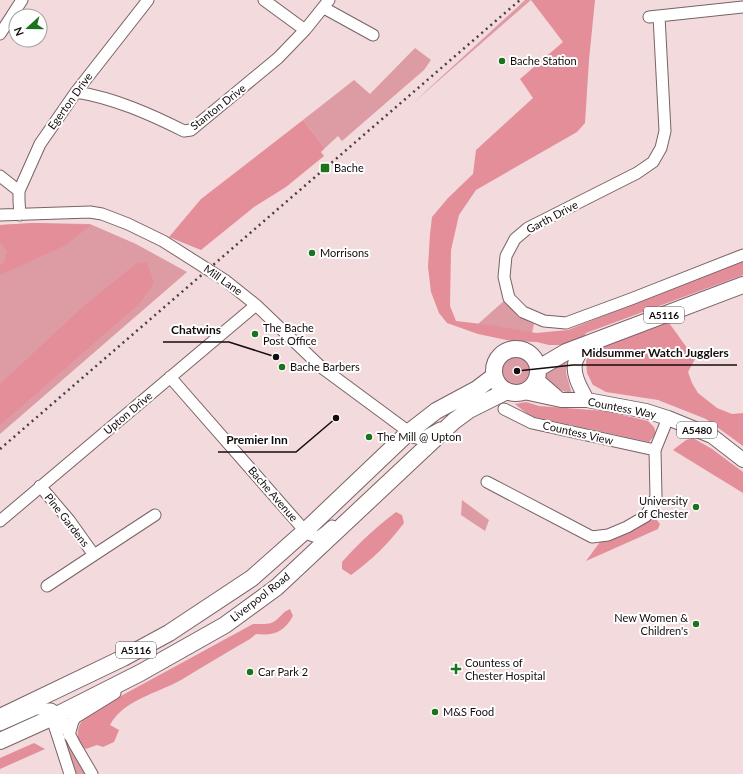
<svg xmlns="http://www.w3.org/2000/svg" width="743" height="774" viewBox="0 0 743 774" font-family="Lato,sans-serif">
<rect width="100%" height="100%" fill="#f3dadc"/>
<path fill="#dd9ba4" d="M525 0H531L413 103Z
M415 48 431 60 424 70 342 141 338 136 325 148 303 120 354 80 370 94Z
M34 223 90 224 136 244 187 272 0 434V225Z
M505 300C512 310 523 319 534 324L532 333 478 324Z
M502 371a14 14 0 1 1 28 0a14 14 0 1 1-28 0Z
M567 358 566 373 572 394C560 390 548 386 544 374Z
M462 500 489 520 485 531 461 515Z
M66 739 87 774H74L64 740Z"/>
<path fill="#e48e9a" d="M531 0H595L589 60 585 123 577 132 476 190 459 215 451 250 450 306 456 321 490 325 536 333 568 330 743 260V275L586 333 581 342 567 345H549L537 342 511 341 478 334 447 323 439 313 431 292 428 267 430 234 432 217 448 198 473 174 476 150 533 98 520 79 563 42Z
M303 120 325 148 321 152 324 156 286 187 254 207 201 250 169 237 201 199Z
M34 223 91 225 66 245 0 275V264L4 262 7 251 0 243V225Z
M147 262 154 283 139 304 0 425V384L85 305 137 263Z
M667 320 695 359 688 372 692 383 698 393 717 408 732 414 743 413V446L706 419 658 400 606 392 593 385 587 373 586 361 592 350Z
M526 402 539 406 605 411 648 421 654 427 656 434 649 442 530 416 515 404Z
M693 438 712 449 743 472V493L673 450 686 440Z
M396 512 402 515 404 523C389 543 372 560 351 575L342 569V562C359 543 376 527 396 512Z
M651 518 656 519 660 524 658 529 586 561 600 542Z
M290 609 293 616C284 632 274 636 256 634L250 639C227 652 204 666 181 680 158 693 123 700 110 725L119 730 114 742 103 747 97 745 86 749 79 744C76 730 78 726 86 715L253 624C260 624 270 625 275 621 282 616 281 613 290 609Z
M34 743 45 749 0 769V758Z"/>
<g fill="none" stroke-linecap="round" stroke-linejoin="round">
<defs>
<path id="minor" d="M264 0 305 30
M324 8 373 35
M659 16 665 131 661 148 653 162 637 173 528 228 515 239 506 256 504 277 509 298 523 312 544 321 566 323 631 299 743 255
M649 17 743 7
M0 34 22 0
M76 92C114 98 150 114 184 131L191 130 278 58 305 30 329 0
M0 176 19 191
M0 215 90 212 102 214 128 224 163 241 226 281 256 305 321 367 409 432 413 437 420 439 440 428
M20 215 19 201V191L40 144 76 92 148 0
M170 377 305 531C317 542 322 535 332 526
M504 409 532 423 655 450
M487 482 592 537 608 535 627 527 646 516 656 497 655 450 668 418
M40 486 69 520 94 555 155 515
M0 521 256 305
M47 586 94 555
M50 712 70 774
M0 725 36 709H51L59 714 75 745 92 774
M69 735 73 721 76 717 115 693"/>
<path id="major" d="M584 346C581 350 578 355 576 360 571 373 581 389 587 400
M537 380 559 399
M524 392 561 400H587L646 411 668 418 712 436 743 460"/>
<path id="highway" d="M494 371a22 22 0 1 1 44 0a22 22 0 1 1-44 0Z
M539 368 566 352 743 285
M0 717 123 658 169 633 252 578 305 531 409 432 436 411 477 389 494 376
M0 741 51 718 140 673 225 625 277 587 454 421 469 410 507 391"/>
</defs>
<use href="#minor" stroke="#786365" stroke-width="13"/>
<use href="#major" stroke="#786365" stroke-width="16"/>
<use href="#highway" stroke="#786365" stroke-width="18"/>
<use href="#minor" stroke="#fff" stroke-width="11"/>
<use href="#major" stroke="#fff" stroke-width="14"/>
<use href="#highway" stroke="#fff" stroke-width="16"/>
<path stroke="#4b3f40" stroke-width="2.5" stroke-dasharray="2 4" stroke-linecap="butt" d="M0 449 520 0"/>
</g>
<g fill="#1c731e" stroke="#fff" stroke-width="1.5">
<circle cx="502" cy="61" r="4"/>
<rect x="320" y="163" width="10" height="10" rx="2"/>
<circle cx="312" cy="253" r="4"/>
<circle cx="255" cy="334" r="4"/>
<circle cx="282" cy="367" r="4"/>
<circle cx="369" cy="437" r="4"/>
<circle cx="696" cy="507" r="4"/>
<circle cx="696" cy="624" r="4"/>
<path d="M454 663h4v4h4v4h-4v4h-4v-4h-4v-4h4z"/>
<circle cx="250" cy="672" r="4"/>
<circle cx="435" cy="712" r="4"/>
</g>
<g text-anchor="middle" stroke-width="4" stroke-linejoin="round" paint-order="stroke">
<g fill="#fff" stroke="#5a5556" stroke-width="1">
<rect x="644" y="307" width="40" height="16" rx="3"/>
<rect x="677" y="422" width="40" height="16" rx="3"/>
<rect x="116" y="642" width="40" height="16" rx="3"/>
</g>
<g font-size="10" font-weight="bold" fill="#140c0d">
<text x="664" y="319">A5116</text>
<text x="697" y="434">A5480</text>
<text x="136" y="654">A5116</text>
</g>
<g font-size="11" fill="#140c0d" stroke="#fff" text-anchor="start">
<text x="510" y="65">Bache Station</text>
<text x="334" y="172">Bache</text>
<text x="320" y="257">Morrisons</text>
<text x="263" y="332">The Bache<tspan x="263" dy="13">Post Office</tspan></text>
<text x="290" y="371">Bache Barbers</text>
<text x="377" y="441">The Mill @ Upton</text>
<text x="688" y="505" text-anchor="end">University<tspan x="688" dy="13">of Chester</tspan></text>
<text x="688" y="622" text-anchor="end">New Women &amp;<tspan x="688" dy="13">Children's</tspan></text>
<text x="465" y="667">Countess of<tspan x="465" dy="13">Chester Hospital</tspan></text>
<text x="258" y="676">Car Park 2</text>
<text x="443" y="716">M&amp;S Food</text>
</g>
<g font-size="11" fill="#140c0d" stroke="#fff">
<text transform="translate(70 101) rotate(-54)" y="4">Egerton Drive</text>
<text transform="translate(218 107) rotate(-38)" y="4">Stanton Drive</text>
<text transform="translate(552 217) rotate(-28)" y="4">Garth Drive</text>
<text transform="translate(223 280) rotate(35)" y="4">Mill Lane</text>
<text transform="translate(622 408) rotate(11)" y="4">Countess Way</text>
<text transform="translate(128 413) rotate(-40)" y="4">Upton Drive</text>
<text transform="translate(578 433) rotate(13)" y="4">Countess View</text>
<text transform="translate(273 494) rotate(49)" y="4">Bache Avenue</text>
<text transform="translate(67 520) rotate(52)" y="4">Pine Gardens</text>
<text transform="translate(260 597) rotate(-38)" y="4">Liverpool Road</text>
</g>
</g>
<path fill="none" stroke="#140c0d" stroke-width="1.5" d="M276 357L229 342H163M517 371L573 365H737M336 418L296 452H218"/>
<g fill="#140c0d" stroke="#fff" stroke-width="1.5">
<circle cx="276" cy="357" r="4"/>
<circle cx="517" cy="371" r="4"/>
<circle cx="336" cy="418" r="4"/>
</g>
<g font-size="12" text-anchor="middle" font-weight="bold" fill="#140c0d" stroke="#fff" stroke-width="4" stroke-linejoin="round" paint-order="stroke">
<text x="196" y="334">Chatwins</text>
<text x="655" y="357">Midsummer Watch Jugglers</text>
<text x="257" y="444">Premier Inn</text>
</g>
<g transform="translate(28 28) rotate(249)"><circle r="19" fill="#ffffff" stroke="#a19e9e"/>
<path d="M0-3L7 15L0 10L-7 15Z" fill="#1c731e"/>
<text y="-6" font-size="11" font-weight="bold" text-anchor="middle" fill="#140c0d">N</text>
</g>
</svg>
